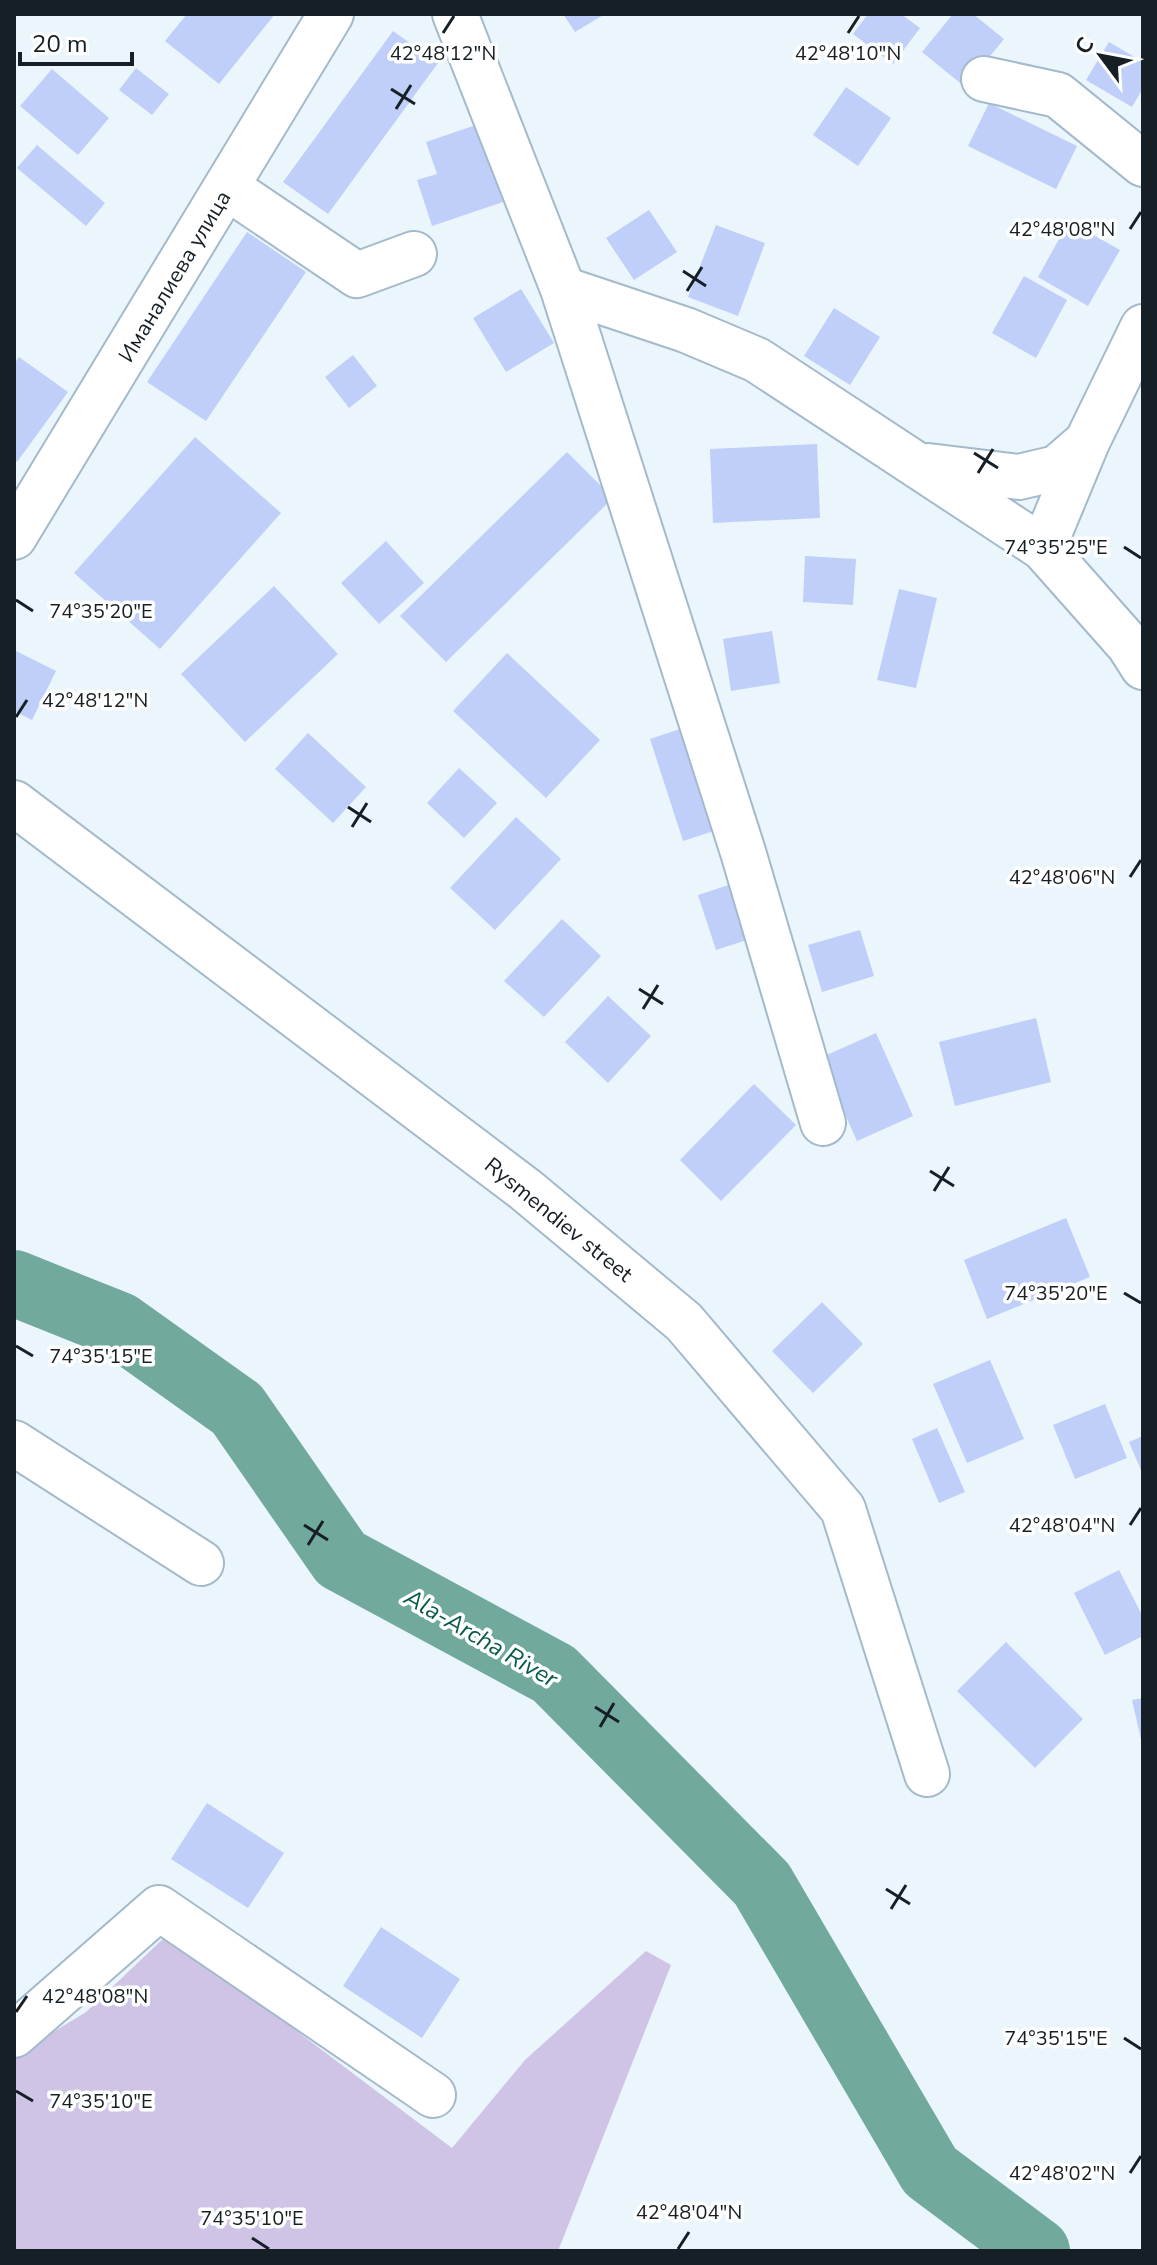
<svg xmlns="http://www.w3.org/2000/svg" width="1157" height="2265" viewBox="0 0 1157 2265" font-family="'Nunito Sans',sans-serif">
<rect width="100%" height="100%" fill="#ebf5fc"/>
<path fill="#cfc4e6" d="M168 1934 452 2148 525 2060 646 1951 671 1965 558 2251H14V2056L86 2012Z"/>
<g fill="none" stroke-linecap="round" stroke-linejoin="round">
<path stroke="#71a99d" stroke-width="66" d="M14 1283 119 1325 237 1409 341 1559 554 1674 762 1884 930 2171 1037 2251"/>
</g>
<path fill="#bfcff9" d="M187 14H275L219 84 165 41Z
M563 14H605L575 32Z
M868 14H901L920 28 893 64 853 34Z
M953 14H973L1004 39 965 87 922 52Z
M393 31 438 63 328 214 283 182Z
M1109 42 1143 62V88L1132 107 1086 80Z
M136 68 169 94 152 115 119 90Z
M52 69 109 118 78 155 20 106Z
M846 87 891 118 858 166 813 135Z
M989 103 1077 146 1056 189 968 146Z
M476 125 503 202 432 226 417 180 437 174 426 142Z
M37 145 105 203 86 226 17 168Z
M649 210 677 252 634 280 606 238Z
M1069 221 1120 250 1088 306 1038 277Z
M716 225 765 243 738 316 688 297Z
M247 232 306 272 206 421 147 382Z
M1024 276 1067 300 1036 358 992 333Z
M521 289 554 343 506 372 473 318Z
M834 308 880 337 850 385 804 356Z
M353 355 377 386 349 408 325 377Z
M19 357 68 392 17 462 14 459V364Z
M195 437 281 513 160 649 74 573Z
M817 444 820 518 713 523 710 449Z
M567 452 613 498 446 662 400 616Z
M386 541 424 583 379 624 341 583Z
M805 556 856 559 853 605 803 602Z
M274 586 338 654 245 742 181 674Z
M899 589 937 598 916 688 877 680Z
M772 631 780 683 731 691 723 639Z
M14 650 56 671 32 720 14 711Z
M507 653 600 740 546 798 453 711Z
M692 725 726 827 683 841 650 739Z
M308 733 366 787 333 823 275 769Z
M459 768 497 803 464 838 427 803Z
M516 817 561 859 495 930 450 888Z
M744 880 762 935 716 950 698 895Z
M562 919 601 956 544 1017 504 981Z
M860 930 874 976 822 992 808 945Z
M608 996 651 1036 608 1083 565 1042Z
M1036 1018 1051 1082 955 1106 939 1042Z
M876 1033 913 1116 857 1141 820 1058Z
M754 1084 796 1125 721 1201 680 1160Z
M1066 1218 1090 1277 987 1319 964 1260Z
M822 1302 863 1344 813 1393 772 1351Z
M990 1360 1024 1439 967 1463 933 1384Z
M1105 1404 1127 1458 1075 1479 1053 1425Z
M937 1428 965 1492 939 1503 912 1439Z
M1143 1436V1475L1129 1442Z
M1119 1570 1143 1617V1636L1105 1655 1074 1593Z
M1006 1642 1083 1719 1035 1768 957 1691Z
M1143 1698V1744H1142L1132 1700Z
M207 1803 284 1853 248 1908 171 1859Z
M381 1927 460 1979 422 2038 343 1986Z"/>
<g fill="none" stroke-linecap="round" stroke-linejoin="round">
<defs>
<path id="minor" d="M455 14 563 289 686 330 757 360 1043 548 1129 645 1143 667
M984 79 1058 95 1143 164
M228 188 357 275 414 254
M563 289 743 852 823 1123
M928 466 1019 477 1057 468 1087 442
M14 537 331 14
M1043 548 1087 442 1143 327
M14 803 526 1190 684 1322 843 1509 927 1774
M14 1443 201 1563
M14 2035 159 1908 433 2095"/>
</defs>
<use href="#minor" stroke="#a3bacb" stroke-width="48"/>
<use href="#minor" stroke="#fff" stroke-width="44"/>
</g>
<path fill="none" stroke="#161f25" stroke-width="3" d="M443 33 454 16M848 33 859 16M391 89 415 104M396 109 411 85M1130 229 1141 212M683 271 706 286M687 291 702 267M974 453 998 468M978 473 993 449M1124 547 1141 558M16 600 33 611M16 717 27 700M348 807 371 822M352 827 367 803M1130 877 1141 860M639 989 663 1004M643 1009 658 985M930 1171 954 1186M934 1191 949 1167M1124 1293 1141 1303M16 1346 33 1356M304 1525 328 1540M1130 1525 1141 1508M308 1545 323 1521M595 1707 619 1722M600 1727 614 1703M886 1889 910 1904M891 1909 906 1885M16 2012 27 1996M1124 2038 1141 2049M16 2091 33 2101M1130 2173 1141 2156M252 2238 269 2249M678 2249 689 2232"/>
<g text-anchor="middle" stroke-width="7" stroke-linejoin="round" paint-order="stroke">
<g font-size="22" fill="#161f25" stroke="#fff">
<text transform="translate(174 276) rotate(-59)" y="8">Иманалиева улица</text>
<text transform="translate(559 1219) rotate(39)" y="8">Rysmendiev street</text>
</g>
<g font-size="24" font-style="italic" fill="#0b5a4e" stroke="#fff">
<text transform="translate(481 1638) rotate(30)" y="8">Ala-Archa River</text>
</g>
</g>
<g font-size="20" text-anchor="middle" fill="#161f25" stroke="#fff" stroke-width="7" stroke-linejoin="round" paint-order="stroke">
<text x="443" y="60">42°48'12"N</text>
<text x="848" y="60">42°48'10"N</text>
<text x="1062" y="236">42°48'08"N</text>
<text x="1056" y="554">74°35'25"E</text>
<text x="101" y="618">74°35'20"E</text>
<text x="95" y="707">42°48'12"N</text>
<text x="1062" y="884">42°48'06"N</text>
<text x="1056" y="1300">74°35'20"E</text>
<text x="101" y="1363">74°35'15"E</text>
<text x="1062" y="1532">42°48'04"N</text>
<text x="95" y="2003">42°48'08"N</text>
<text x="1056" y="2045">74°35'15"E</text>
<text x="101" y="2108">74°35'10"E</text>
<text x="1062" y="2180">42°48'02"N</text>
<text x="689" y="2219">42°48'04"N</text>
<text x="252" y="2225">74°35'10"E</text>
</g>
<rect width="1157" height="2265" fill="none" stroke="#161f25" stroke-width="32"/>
<g transform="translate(1101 56) rotate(302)" stroke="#ffffff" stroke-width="6" paint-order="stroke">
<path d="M0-6L14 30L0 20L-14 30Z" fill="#161f25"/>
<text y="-12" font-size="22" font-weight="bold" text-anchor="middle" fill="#161f25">С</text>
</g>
<path d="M20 52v12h112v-12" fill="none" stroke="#161f25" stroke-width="4"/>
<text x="32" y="52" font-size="24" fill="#161f25" stroke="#ffffff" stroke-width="6" paint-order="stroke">20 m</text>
</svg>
